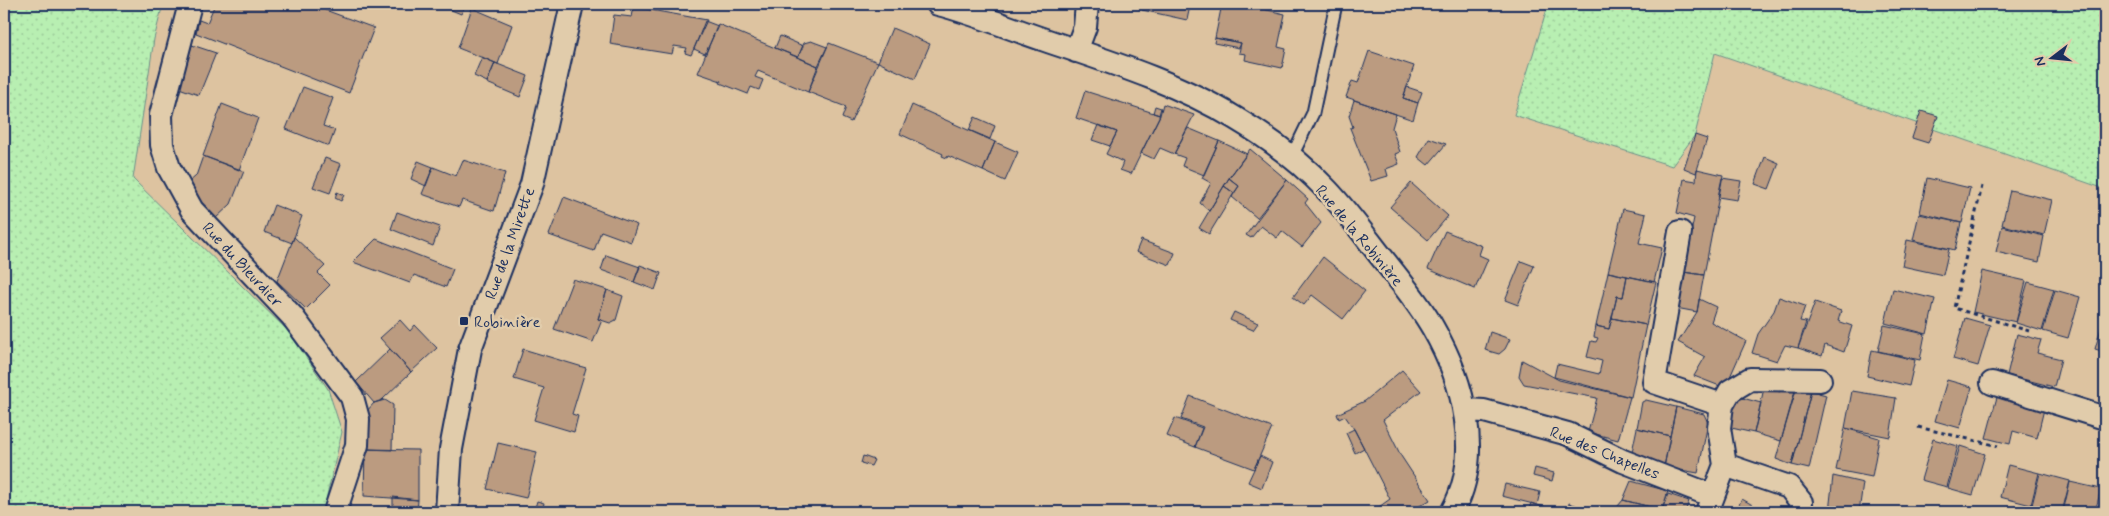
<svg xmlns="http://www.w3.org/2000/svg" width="2109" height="516" viewBox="0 0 2109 516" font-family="Mynerve,sans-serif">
<defs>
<pattern id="grass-dots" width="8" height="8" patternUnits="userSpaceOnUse" patternTransform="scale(1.25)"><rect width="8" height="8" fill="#b8efb2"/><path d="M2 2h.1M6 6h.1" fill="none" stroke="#9ecd9c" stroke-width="1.8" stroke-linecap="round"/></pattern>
</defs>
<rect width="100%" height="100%" fill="#ddc3a0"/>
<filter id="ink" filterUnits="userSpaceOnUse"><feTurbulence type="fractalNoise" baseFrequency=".02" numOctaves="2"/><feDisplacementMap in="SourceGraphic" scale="10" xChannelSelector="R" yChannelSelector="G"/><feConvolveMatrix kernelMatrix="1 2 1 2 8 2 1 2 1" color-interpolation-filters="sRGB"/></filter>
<g filter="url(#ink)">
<path fill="url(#grass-dots)" stroke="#6a8f88" d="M4 4H163L154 39 133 179 288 331 328 389 342 432 323 512H4Z
M1542 4H2105V189L1715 53 1695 135 1672 166 1514 115 1548 6Z"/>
<path fill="#bb9b80" stroke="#1b2f5e" d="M215 4H309L374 28 349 93 196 33 199 20 207 23Z
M452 4 465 6 461 14 449 9Z
M1143 4H1199V7L1190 6 1187 20 1142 10Z
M1222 4H1240L1285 14 1278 47 1286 49 1282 68 1245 60 1246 54 1239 53 1241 43 1215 38Z
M634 7 707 20 691 55 685 53 687 48 674 46 672 54 610 44 614 15 632 17Z
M472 8 512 25 498 64 458 48Z
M705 21 718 26 705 54 694 49Z
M718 24 818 66 808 92 758 71 755 77 763 80 759 90 751 87 748 94 720 83 721 81 698 73Z
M892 28 930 44 915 79 878 62Z
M780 36 803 46 798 57 775 48Z
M1215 38 1241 43 1239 48 1214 43Z
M811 41 827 47 818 66 798 57 804 43Z
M829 43 878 62 851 122 842 118 846 107 808 92Z
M192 45 216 53 199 95 179 88Z
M1369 51 1414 66 1403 98 1418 103 1413 120 1346 97 1352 81 1358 83Z
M482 57 495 63 487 82 474 76Z
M495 63 528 76 520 97 487 83Z
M303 87 333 98 323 126 335 130 329 146 286 129Z
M1407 87 1422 92 1418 103 1403 98Z
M1085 91 1160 115 1131 174 1120 170 1123 162 1106 154 1117 132 1076 118Z
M1354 100 1396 114 1392 128 1400 152 1395 154 1399 164 1386 169 1388 176 1371 181 1350 128 1353 127 1349 116Z
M222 104 258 118 239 170 203 156Z
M1163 104 1194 115 1174 154 1160 148 1154 159 1141 153 1160 115Z
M912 105 995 142 983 171 948 156 947 158 942 156 943 154 900 134Z
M1155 106 1161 108 1159 115 1153 113Z
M1921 111 1938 116 1928 143 1912 138Z
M975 117 995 126 990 139 969 130Z
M1098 125 1117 132 1110 146 1092 140Z
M1188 128 1219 141 1204 175 1182 166 1185 158 1174 154Z
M1695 135 1707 139 1696 173 1684 168Z
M1429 138 1446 144 1428 165 1418 157Z
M1219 141 1247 154 1229 178 1209 211 1200 203 1211 183 1202 178Z
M995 142 1018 152 1005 181 983 171Z
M1250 149 1287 180 1257 218 1232 197 1239 186 1229 178Z
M203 156 244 171 231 204 215 219 187 184 196 176Z
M1765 157 1779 163 1769 189 1755 184Z
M325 158 341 164 330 193 313 187Z
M463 160 505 173 494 211 462 200 459 207 422 194 433 167 456 176Z
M418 161 433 167 426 186 411 179Z
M1697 169 1723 175 1704 275 1683 272 1694 218 1677 213 1684 179 1696 181Z
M1229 178 1239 186 1234 193 1224 186Z
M1722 178 1741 181 1737 200 1718 197Z
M1927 178 1970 188 1962 223 1920 213Z
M1287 180 1308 199 1305 203 1321 223 1302 247 1282 231 1277 238 1261 226 1251 238 1246 235Z
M1411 183 1448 216 1428 240 1390 207Z
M1224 186 1234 193 1209 234 1199 228Z
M2010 190 2052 200 2044 235 2002 225Z
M337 192 344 195 341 201 335 198Z
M564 197 637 225 631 242 601 231 594 251 549 235Z
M274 205 302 216 292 243 264 232Z
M1623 209 1646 214 1639 243 1662 248 1654 282 1608 272Z
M397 212 440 227 433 246 391 229Z
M1919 214 1961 223 1955 250 1913 240Z
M2002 226 2044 236 2039 262 1996 252Z
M1445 231 1482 246 1479 255 1488 259 1475 289 1428 269Z
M294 237 325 266 318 273 330 285 306 309 277 281Z
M376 239 453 269 446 287 414 275 410 283 353 262Z
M1141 240 1175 253 1170 265 1136 252Z
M1907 240 1949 249 1943 275 1902 266Z
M606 255 640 267 634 282 601 270Z
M1323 257 1365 291 1343 319 1312 295 1304 305 1293 297Z
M1521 261 1534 266 1518 305 1505 300Z
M640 265 661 273 655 290 634 282Z
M1982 271 2026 281 2016 322 1973 312Z
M1608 272 1627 276 1623 297 1617 296 1609 329 1596 326Z
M1683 272 1704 275 1697 312 1676 308Z
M1627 276 1656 282 1646 325 1612 318 1617 296 1623 297Z
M573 279 607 290 598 319 602 320 593 342 554 329Z
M2028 282 2054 289 2042 331 2016 323Z
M1893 289 1935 299 1927 334 1885 323Z
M607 290 623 296 616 320 610 323 598 319Z
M2055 290 2080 297 2068 338 2043 331Z
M1779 297 1805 306 1800 321 1806 322 1798 348 1785 345 1777 361 1752 353 1758 334 1774 311Z
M1699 299 1716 307 1711 322 1746 341 1725 388 1694 376 1705 357 1678 342 1697 312Z
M1815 302 1841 311 1838 321 1852 326 1844 352 1825 345 1822 356 1798 348Z
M1234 312 1258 323 1253 330 1230 320Z
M2105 314V352L2095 349Z
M1612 318 1646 325 1631 397 1554 377 1557 364 1599 374 1602 361 1587 357 1591 341 1596 342 1598 338 1594 337 1596 326 1609 329Z
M1965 318 1990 325 1978 366 1953 359Z
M400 320 410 331 415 325 437 348 411 372 380 338Z
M1884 325 1925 334 1920 360 1878 351Z
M1490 332 1510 339 1505 349 1499 354 1485 350Z
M2017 334 2041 340 2037 353 2061 359 2054 387 2007 375Z
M390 349 411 372 382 400 374 403 356 382Z
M523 349 586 368 572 414 578 416 574 432 534 420 544 388 514 379Z
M1872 350 1915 360 1909 386 1867 376Z
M1522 360 1559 380 1630 397 1618 440 1588 432 1597 398 1524 384 1519 376Z
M1402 370 1421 391 1383 420 1401 456 1430 500 1409 512H1372L1390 499 1354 429 1345 416 1339 419 1337 414 1365 401Z
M1947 380 1972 387 1960 428 1935 421Z
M1781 386 1796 390 1781 441 1754 433 1764 388 1780 392Z
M1796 387 1811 391 1792 465 1776 459Z
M1811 391 1826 395 1809 469 1792 465Z
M1852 391 1896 398 1890 437 1845 428Z
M1190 396 1272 428 1254 469 1195 447 1203 427 1181 419Z
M1735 396 1761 403 1754 433 1727 427Z
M1997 397 2044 409 2037 438 2013 431 2010 444 1986 438Z
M385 400 393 405 392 450 365 449 366 412 374 403Z
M1646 400 1676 407 1670 436 1637 428 1642 402Z
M1676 407 1704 414 1708 423 1698 473 1664 467Z
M1175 418 1202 428 1195 447 1167 436Z
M1637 428 1670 436 1664 467 1632 452Z
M1845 428 1879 438 1872 477 1836 470Z
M1354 429 1364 448 1355 453 1346 433Z
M1933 439 1958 446 1947 487 1921 480Z
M498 443 537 452 526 498 487 489Z
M1960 446 1985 454 1973 495 1948 488Z
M365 449 418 450V500L364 496Z
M863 456 874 460 871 466 861 463Z
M1260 456 1272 462 1262 488 1248 482Z
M2008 465 2039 473 2031 505 2000 497Z
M1535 468 1554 473 1552 481 1533 476Z
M2040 473 2070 481 2062 512 2032 505Z
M1833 476 1863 483 1859 512H1829Z
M1631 481 1668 491 1662 510 1623 500Z
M2070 482 2101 489 2095 512H2063Z
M1505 484 1540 492 1537 505 1502 496Z
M1668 494 1689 501 1685 512H1613L1623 500 1662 510Z
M393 497 418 500 417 512H393Z
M1742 499 1765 512H1735Z
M537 501 544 503 542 512 534 511Z
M1531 503 1537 505 1566 512H1528Z
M1569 503 1584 508 1583 512H1567Z"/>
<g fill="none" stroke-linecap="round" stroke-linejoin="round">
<defs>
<path id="service" d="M1291 158 1313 113 1336 4"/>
<path id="minor" d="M190 4 161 115 162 145 169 168 192 210 292 316 352 397 358 419 357 445 335 512
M938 4C974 13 1009 28 1045 40 1107 61 1178 83 1235 118 1267 137 1301 162 1327 190 1347 211 1365 236 1383 259 1400 281 1419 303 1433 328 1463 380 1484 456 1452 512
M1076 51 1085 27 1087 4
M1680 232 1654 382 1722 405 1719 428 1725 465
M1992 383 2105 418
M1722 405 1730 391 1750 379 1820 380
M1465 410 1484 411 1568 434 1623 461 1713 496
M447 512 451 449 470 349 532 184 572 4
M1707 512 1725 465 1789 487 1801 502 1799 512"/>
</defs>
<use href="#service" stroke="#1b2f5e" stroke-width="15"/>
<use href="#minor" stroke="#1b2f5e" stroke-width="26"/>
<path stroke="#1b2f5e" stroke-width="3" stroke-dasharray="4 4" stroke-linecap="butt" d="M1982 186 1954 308 2029 331
M1918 427 1998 446"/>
<use href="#service" stroke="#e1ccab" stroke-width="11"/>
<use href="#minor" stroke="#e1ccab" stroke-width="22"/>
</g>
</g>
<rect fill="#1b2f5e" stroke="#e1ccab" stroke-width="2" x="459" y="316" width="10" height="10" rx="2.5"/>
<g text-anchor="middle" stroke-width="5" stroke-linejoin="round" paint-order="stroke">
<g font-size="16" fill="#1b2f5e" stroke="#e1ccab">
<text transform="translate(1360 235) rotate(50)" y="6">Rue de la Robinière</text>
<text transform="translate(509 243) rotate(-70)" y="6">Rue de la Mirette</text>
<text transform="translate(243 264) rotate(47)" y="6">Rue du Bleurdier</text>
<text transform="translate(1605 452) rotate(22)" y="6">Rue des Chapelles</text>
</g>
<g font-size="16" fill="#1b2f5e" stroke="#e1ccab" text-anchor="start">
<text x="474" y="327">Robinière</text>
</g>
</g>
<rect width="2109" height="516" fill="none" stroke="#e1ccab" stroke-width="20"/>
<rect x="10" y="10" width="2089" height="496" fill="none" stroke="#1b2f5e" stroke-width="2" filter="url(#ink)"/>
<g transform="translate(2052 58) rotate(254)" stroke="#e1ccab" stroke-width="4" paint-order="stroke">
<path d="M0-4L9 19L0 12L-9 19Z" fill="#1b2f5e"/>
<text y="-8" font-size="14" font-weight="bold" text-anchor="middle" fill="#1b2f5e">N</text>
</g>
</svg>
